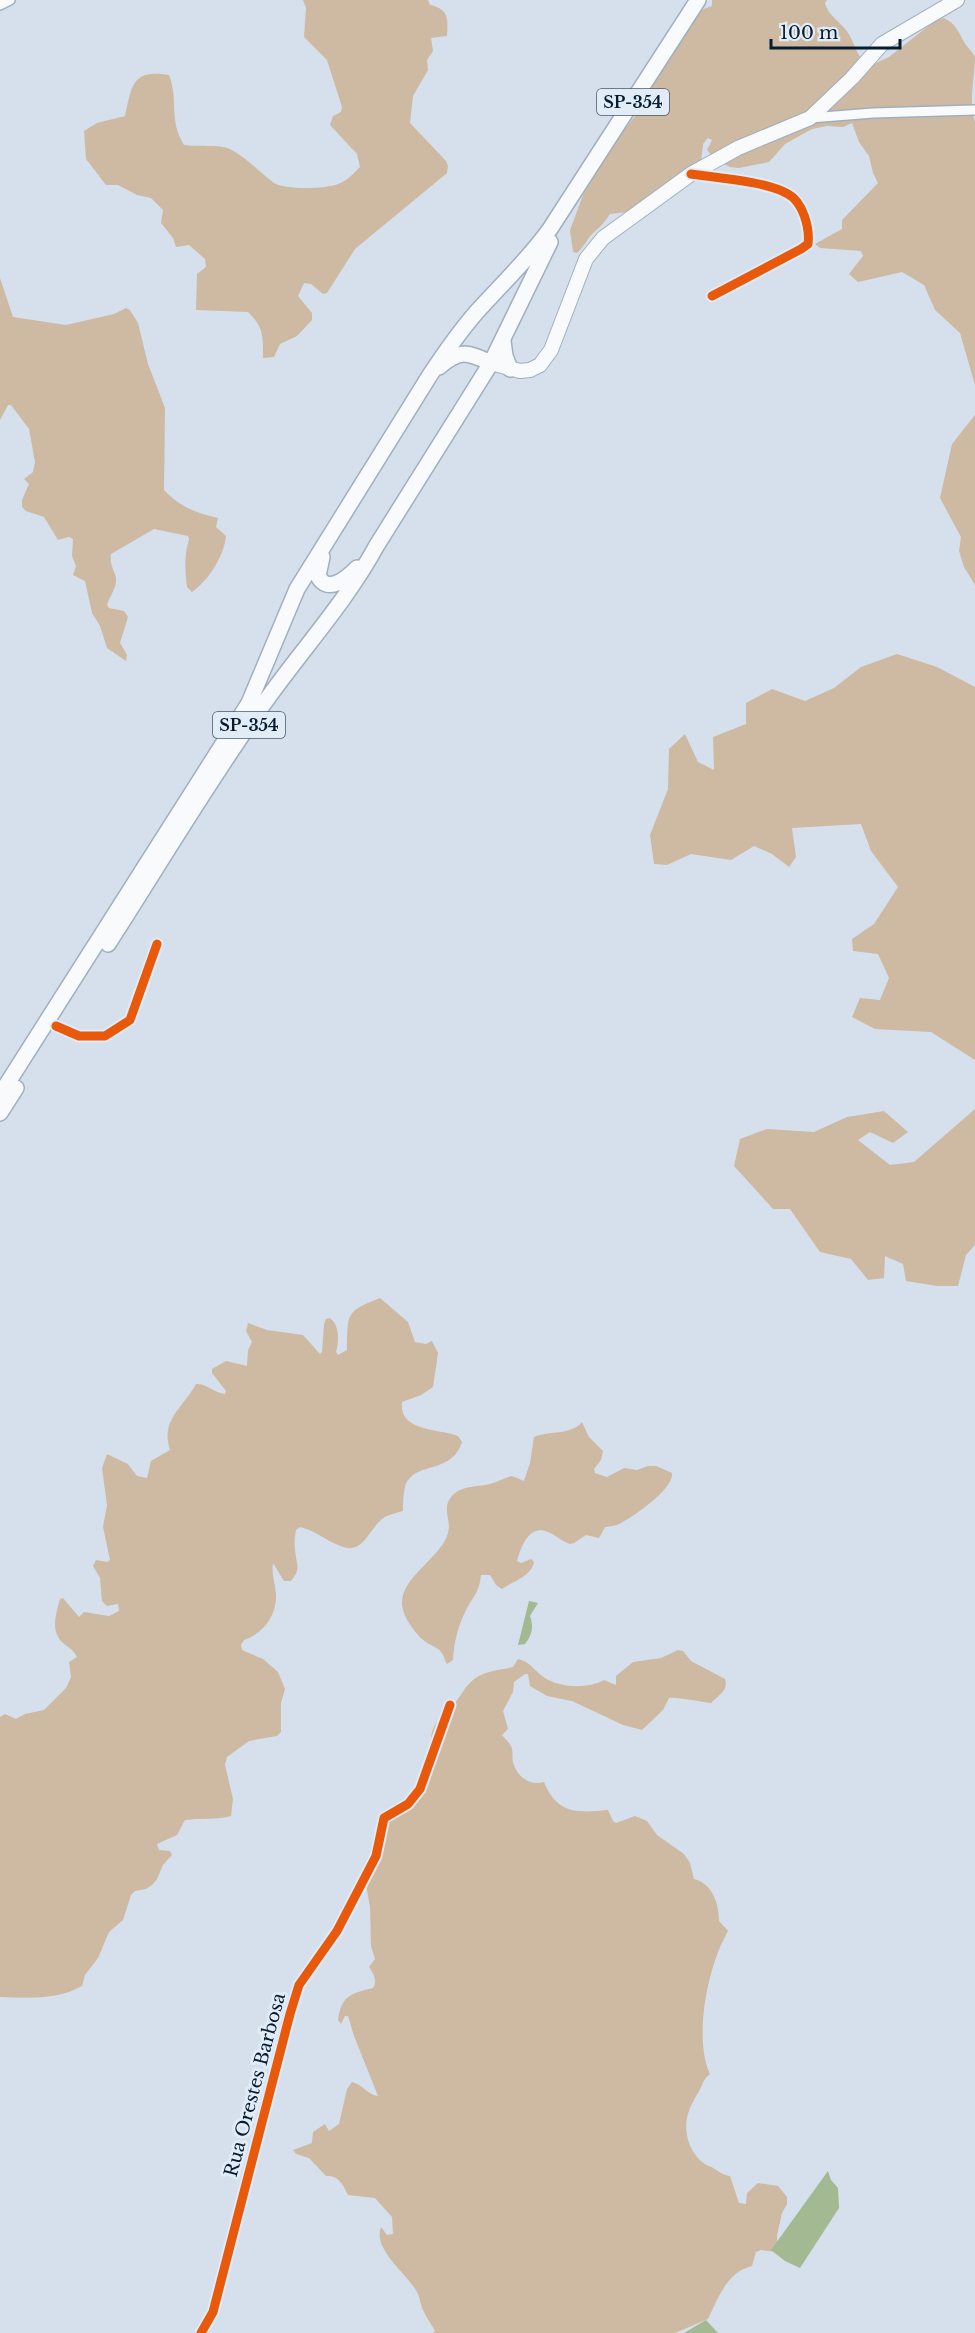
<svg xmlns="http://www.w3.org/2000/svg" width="975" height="2333" viewBox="0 0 975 2333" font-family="'Libre Baskerville',serif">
<rect width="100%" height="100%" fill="#d5e0ec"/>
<path fill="#ceb9a2" d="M303 0H428L430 5C449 9 448 19 447 36L431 38 433 51 427 60 428 70 413 96 410 123 446 161 448 166 447 173 355 249 327 293 323 294 311 284 304 283 298 296 312 313V320L297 336 280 344 274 357 263 358C263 336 264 328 248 312L196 310 197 274 206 267 205 259 189 245 176 247 173 238 161 223 163 210 151 198 137 195 118 185H106L86 159 84 131 97 123 125 116C132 85 132 69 169 75 179 101 168 119 184 145 196 147 219 144 230 149 247 158 259 172 274 183 284 190 326 189 338 184 347 181 353 174 360 167L357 154 330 125 333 116 341 112 342 107 327 60 304 37 306 8Z
M712 0H827L825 3C828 15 838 20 846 30 856 43 854 55 870 66L889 57 936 20 944 18C956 24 958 31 964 42 967 47 973 52 975 57 975 77 968 103 975 122V385L960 333 935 310 924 285 902 272 858 282 849 274 863 256 861 251 820 248 815 244 842 229V220L878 183 873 173 869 156 859 142 852 123 843 127 827 126 812 129 785 144 769 162 739 168 730 167 716 160 707 150 712 140 708 138 703 144 701 163 628 212 610 214C605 222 600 227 593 233 587 239 584 247 577 253L573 252 570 230 583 195 617 139 639 111 649 87 695 14 706 8 712 6Z
M0 278 13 317 66 325 114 314 126 308 130 310 138 323 148 364 165 408 164 490C180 507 196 513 218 518L216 527 226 536C224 556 209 580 192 592L187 587C185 569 184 556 189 539L188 536 154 529 111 554C109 568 117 572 116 582 115 590 109 598 107 605L109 608 124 611 128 617 120 643 127 655 126 661 107 648 100 626 92 613 85 581 73 575 76 566 72 556 73 539 69 537 58 540 44 517 26 511 22 507V500L29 484 24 479 33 472 35 462 29 429 11 405H8L0 420Z
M975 415V585L964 567 959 551 961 537 940 498 952 444Z
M897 654 937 667 975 687V1060L931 1032 875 1029 852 1017 860 998 880 1000 889 978 878 954 853 951 852 939 874 924 898 887 871 851 861 824 792 828 796 857 789 867 772 854 754 846 731 860 691 854 667 865 654 864 650 835 668 789 669 749 685 734 698 762 714 770 713 737 746 724V703L772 689 805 701 834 688 861 667Z
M975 1109V1245L966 1255 958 1286H937L906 1281 903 1264 885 1256 884 1278 868 1280 851 1259 820 1252 790 1209H773L734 1166 740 1139 767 1129 814 1132 847 1117 884 1111 908 1132 893 1143 870 1132 858 1140 890 1165 914 1162Z
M380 1298 408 1322 415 1342 426 1344 432 1341 438 1353 433 1387 421 1395 402 1402C398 1432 440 1429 458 1436L462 1442C451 1476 413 1460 405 1487 403 1495 403 1504 403 1511 397 1513 390 1514 385 1517 371 1525 365 1551 347 1548 329 1544 318 1531 300 1527L296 1530C295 1536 294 1543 295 1549 296 1565 302 1567 291 1581H284L273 1563C271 1574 276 1585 276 1597 276 1617 262 1634 244 1640L241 1645 242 1650 263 1659 278 1672 285 1689 281 1703V1732L277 1736 249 1741 227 1757 225 1765 233 1799 231 1816C217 1820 200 1818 185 1820L177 1835 157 1844 159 1850 170 1851 172 1855 163 1865 157 1879 152 1885 146 1889 135 1891 131 1895 123 1920 109 1932 98 1958 85 1975 82 1986C57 2000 29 1998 0 1997V1717L5 1714 16 1719 25 1714 44 1710 66 1688 71 1677 69 1662 77 1657C73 1649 69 1648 63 1643 50 1632 56 1613 60 1599L63 1598 79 1617 84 1612 109 1616 119 1611 118 1604 107 1606 102 1601 100 1578 93 1566 96 1560 107 1562 110 1560 103 1527 107 1505 102 1468 107 1454 128 1464 137 1476 147 1478 151 1461 170 1450C160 1420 183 1408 196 1384 207 1383 214 1393 225 1394L226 1391 212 1373V1369L226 1361 247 1366 248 1350 252 1342 246 1331 248 1323 267 1330 303 1335 320 1354 322 1352 324 1324 326 1319 330 1318C340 1326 339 1341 336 1352L338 1355 347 1350C348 1313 345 1312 380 1298Z
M582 1422 589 1437 603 1451 601 1460 594 1469 595 1473 607 1477 624 1468 637 1470 648 1466H656L672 1473C675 1488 632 1518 619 1524 615 1526 610 1526 605 1527L599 1538 586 1535 574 1543 570 1544C561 1541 556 1535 548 1532 529 1524 521 1547 517 1561L521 1563 531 1559 534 1562C531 1577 513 1581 502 1589L496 1585 490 1575H481C479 1593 474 1595 466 1610 458 1626 454 1642 453 1660L447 1664C445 1661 444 1655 441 1652 438 1647 431 1646 426 1642 418 1637 407 1622 404 1613 392 1582 437 1562 447 1536 454 1520 438 1508 455 1493 465 1485 479 1487 490 1484 498 1482 505 1478 512 1476L524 1481 530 1463 534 1437C550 1430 570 1436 582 1422Z
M678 1650 683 1651 691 1661 725 1679C729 1690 719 1695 711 1703 701 1702 677 1697 669 1698L663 1710 642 1730 623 1725 572 1701 547 1696 530 1686 528 1674H525L514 1682 513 1692 503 1711 508 1729 502 1735C504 1738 509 1742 511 1746 514 1752 511 1759 514 1765 519 1779 532 1786 544 1782 557 1814 577 1813 608 1810L613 1821 616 1823 635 1816 647 1821 657 1835 684 1854 690 1863 694 1879C713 1884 719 1904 719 1921L728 1931C708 1965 693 2038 710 2074 702 2080 703 2085 698 2093 694 2100 690 2106 688 2114 682 2133 691 2158 709 2166 717 2169 721 2175 730 2176L739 2203 746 2204 747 2193 758 2183 778 2186 787 2197V2204L782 2213 777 2235V2252L761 2250 756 2252 752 2266C727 2272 718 2298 708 2319L675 2333H433L435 2331C431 2324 426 2317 423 2310 420 2304 420 2297 417 2292 408 2275 372 2249 381 2227L387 2235 393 2234 392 2217 375 2198 348 2195C343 2185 339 2175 326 2176L309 2158 296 2154 293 2150 312 2143 313 2132 325 2124 329 2131 339 2124 347 2089 352 2082C362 2084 368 2095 378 2096L354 2036 348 2016H345L341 2024 338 2020C342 1995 350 1994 373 1988 378 1980 373 1973 369 1967L375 1959 371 1946 370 1907 365 1879 366 1870 384 1816 392 1808 415 1792 423 1766 432 1761C429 1725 432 1727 455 1703 461 1696 465 1686 473 1680 483 1671 500 1670 513 1667L518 1659C530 1661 535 1672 545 1678 561 1688 588 1689 604 1680L616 1685V1676L633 1662 661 1658Z"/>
<path fill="#a3b992" d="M529 1601 538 1603 530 1616C534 1627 532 1635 525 1644L518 1645Z
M828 2171 831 2180 838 2188 839 2208 800 2268 785 2261 771 2250Z
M706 2320 718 2333H684Z"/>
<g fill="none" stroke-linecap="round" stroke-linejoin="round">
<defs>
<path id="minor" d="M0 5 10 0
M810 118 873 113 975 110
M691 174C718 178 765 181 788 194 803 202 810 228 808 244L801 249 712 296
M56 1026 79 1036H105L130 1020 157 944
M201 2333 213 2312 290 2014 299 1985 337 1931 376 1856 384 1818 408 1804 420 1789 450 1705"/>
<path id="secondary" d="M491 363 520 371 530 370 540 365 551 350 586 259 603 238 691 174 738 148 810 118 852 78 882 44 957 0"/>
<path id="primary" d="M503 341 505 356 510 369
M439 367C460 349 467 352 491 363
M322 557 318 576C328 595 347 578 357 568
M108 944C159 865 206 785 260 709 298 654 345 604 377 545L491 363 550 242
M0 1095 249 703 297 589 430 375C446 351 463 326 483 305 506 280 530 257 550 229L698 0
M0 1113 16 1088"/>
</defs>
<use href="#minor" stroke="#a0afbe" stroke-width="12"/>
<use href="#secondary" stroke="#a0afbe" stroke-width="16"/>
<use href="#primary" stroke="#a0afbe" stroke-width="18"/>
<use href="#minor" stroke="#f9fafc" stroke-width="9"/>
<use href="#secondary" stroke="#f9fafc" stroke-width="14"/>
<use href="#primary" stroke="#f9fafc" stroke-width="15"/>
<defs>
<path id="cycleway" d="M691 174C718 178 765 181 788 194 803 202 810 228 808 244L801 249 712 296
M56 1026 79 1036H105L130 1020 157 944
M201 2333 213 2312 290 2014 299 1985 337 1931 376 1856 384 1818 408 1804 420 1789 450 1705"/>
</defs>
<use href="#cycleway" stroke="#e1ecf7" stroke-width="13"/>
<use href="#cycleway" stroke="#e8590c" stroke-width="9"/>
</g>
<g text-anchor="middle" stroke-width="6" stroke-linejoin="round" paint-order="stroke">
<g fill="#e1ecf7" stroke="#485a6b" stroke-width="1.5">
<rect x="597" y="89" width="72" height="26" rx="4.5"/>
<rect x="213" y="712" width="72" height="26" rx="4.5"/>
</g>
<g font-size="16" font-weight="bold" fill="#071c2f">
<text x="633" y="108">SP-354</text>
<text x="249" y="731">SP-354</text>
</g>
<g font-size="18" fill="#071c2f" stroke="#e1ecf7">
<text transform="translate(255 2085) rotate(-75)" y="6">Rua Orestes Barbosa</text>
</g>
</g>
<path d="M771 39v9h129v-9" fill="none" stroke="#071c2f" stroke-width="3"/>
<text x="780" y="39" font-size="18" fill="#071c2f" stroke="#e1ecf7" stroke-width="4.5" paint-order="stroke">100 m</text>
</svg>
